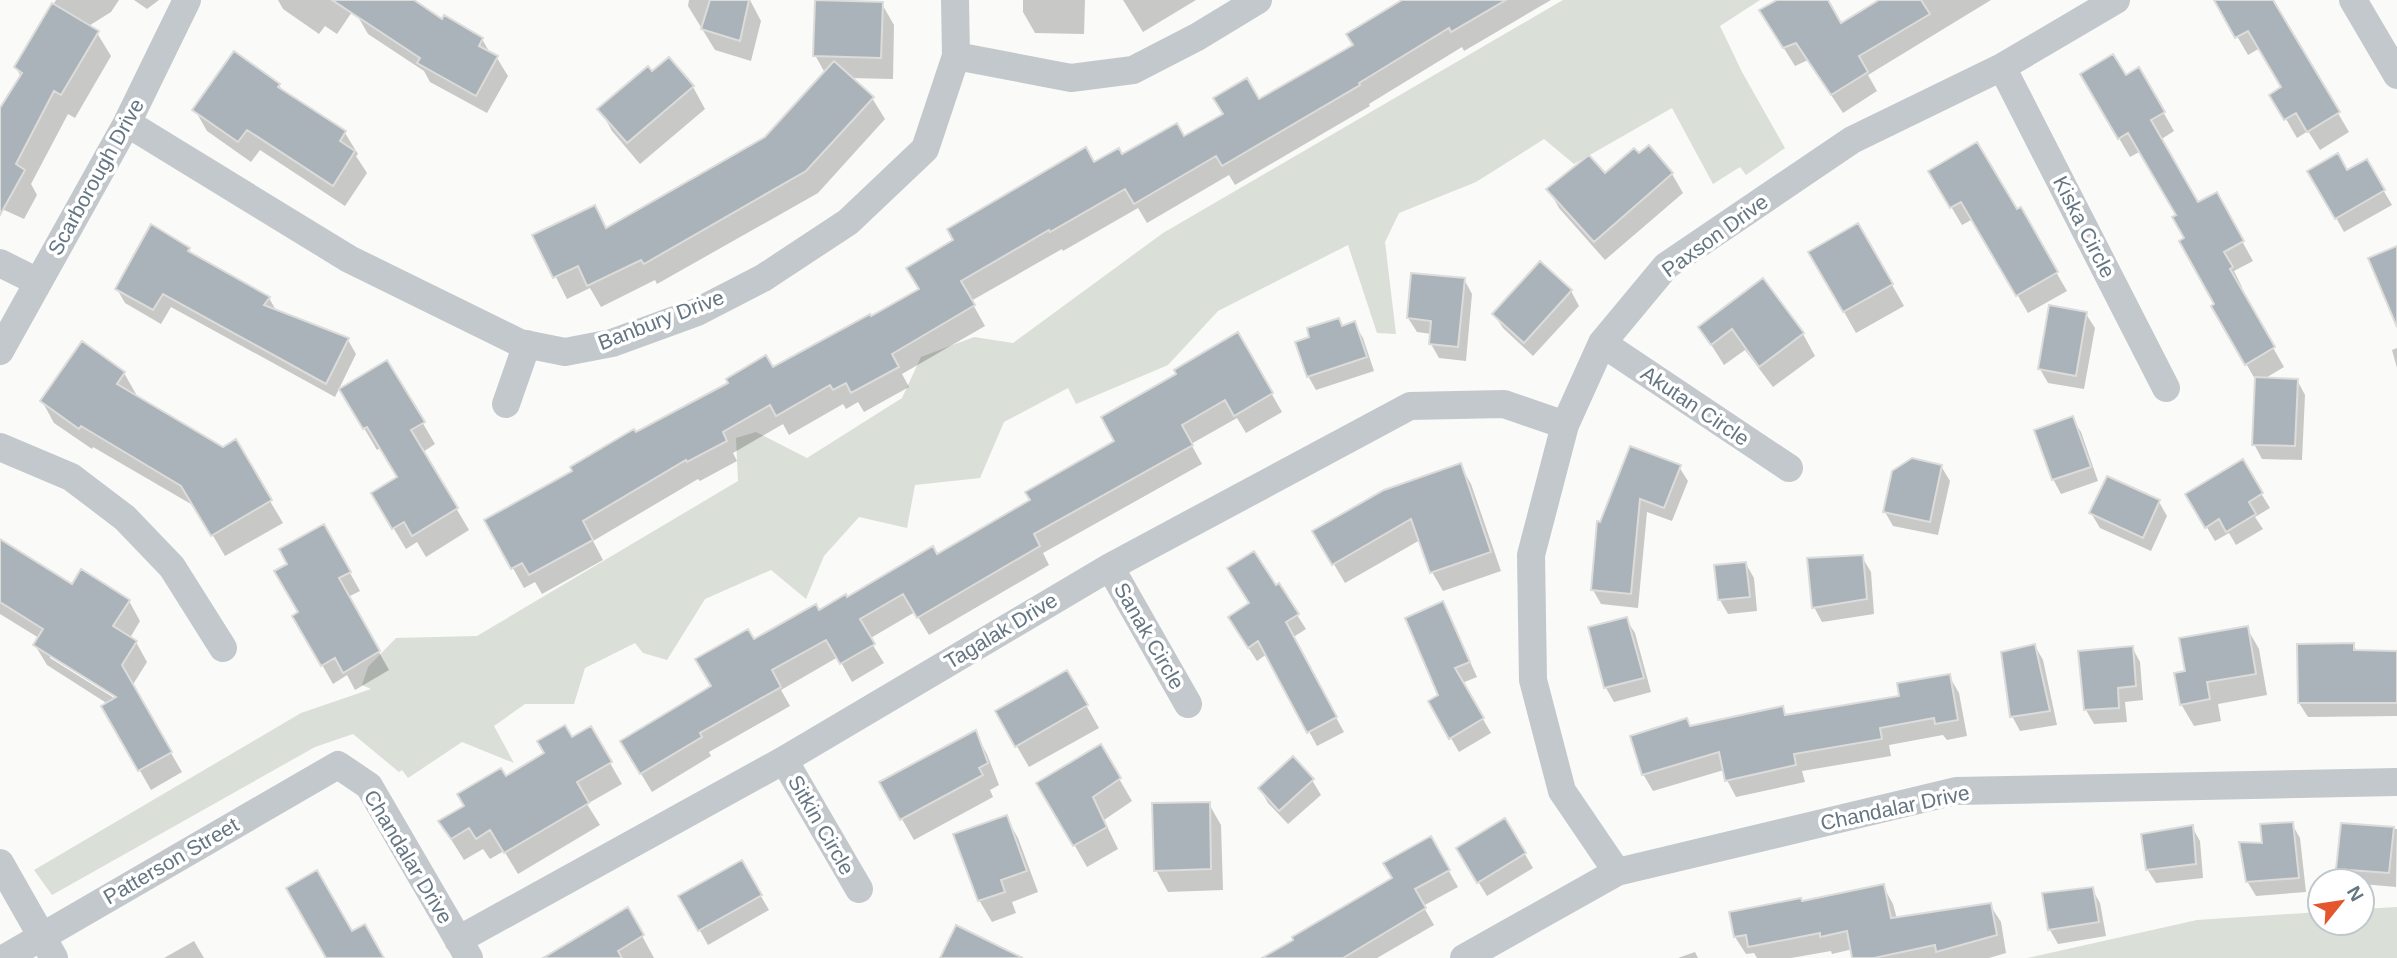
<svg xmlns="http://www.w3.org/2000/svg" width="2397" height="958" viewBox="0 0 2397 958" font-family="Arial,sans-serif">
<rect width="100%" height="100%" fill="#fafaf8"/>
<path fill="#dadfd7" d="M1563 0H1760L1720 26 1742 72 1785 148 1746 175 1740 167 1713 184 1672 108 1574 164 1544 139 1476 182 1399 213 1385 242 1396 334 1377 333 1348 245 1218 311 1168 365 1076 404 1068 388 1004 422 980 478 915 485 907 528 859 517 824 556 806 599 771 570 705 599 667 660 643 653 635 643 585 668 574 704H525L494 726 514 763 462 742 408 778 402 770 399 772 353 734 315 747 52 895 34 870 301 713 371 689 362 685 368 667 396 638 477 636 738 481 736 438 756 432 807 458 902 398 921 357 974 337 1013 343 1163 233Z
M2397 907V958H2027L2197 920 2320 912V923H2362V909Z"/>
<path fill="#0003" fill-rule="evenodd" d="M56 0H119L111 12 87 27 97 33 111 56 75 118 68 114 31 184 37 195 24 219 0 208V111L21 77 16 67Z
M134 0H159L147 9Z
M278 0H349L354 9 337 34 325 26 319 34 283 9Z
M367 0H411L443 21 482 39 490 53 497 58 508 76 487 113 430 82 424 71 368 34 357 15Z
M689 0H750L761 21 751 61 715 50 688 6Z
M1023 0H1085L1084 34 1035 33 1023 12Z
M1123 0H1196L1143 32Z
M1405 0H1551L1464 51 1462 47 1369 104 1370 106 1235 185 1229 175 1147 223 1138 208 1063 251 1062 249 971 301 985 326 902 374 909 387 864 412 858 402 846 409 843 404 789 435 783 424 733 453 737 461 700 481 698 479 593 541 603 560 542 594 535 582 524 588 486 520 635 435 773 369 871 319 921 290 1094 165 1184 138 1258 102 1355 46Z
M1780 0H1827L1840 25 1882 0H1991L1868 75 1877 91 1843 113 1808 60 1795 66 1772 29Z
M2228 0H2274L2291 30 2290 31 2349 132 2320 150 2308 131 2297 138 2272 95 2283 88 2260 48 2248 55 2219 5Z
M882 4 894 25 893 79 850 78 872 98 885 119 818 193 657 284 655 280 601 307 590 288 567 299 535 236 594 207 607 229 766 139 825 73 815 55Z
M669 60 693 87 705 109 640 164 612 131 600 109Z
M2139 70 2174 131 2160 140 2198 205 2216 194 2253 261 2234 271 2242 287 2239 288 2284 367 2264 379 2297 380 2305 395 2302 460 2262 459 2254 444 2256 381 2214 307 2217 305 2186 239 2178 215 2141 151 2130 157 2082 75 2125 77Z
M279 85 283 92 345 133 358 154 356 156 367 173 345 206 260 150 251 162 207 131 195 110Z
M1648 147 1672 174 1683 193 1605 260 1559 208 1549 190 1605 175 1639 156Z
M2366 161 2392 205 2344 232 2310 171 2347 172Z
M1930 171 2016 212 2020 210 2067 291 2028 313 1973 219 1962 225Z
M1858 225 1904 306 1856 333 1810 252Z
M189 249 192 256 269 298 277 312 348 340 356 354 335 397 171 307 161 324 125 303 117 289Z
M1464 279 1472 294 1466 361 1439 358 1431 344 1432 334 1417 332 1408 318Z
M1763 280 1803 334 1815 356 1773 387 1745 350 1724 365 1700 327Z
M1571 291 1579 306 1533 356 1503 328 1494 314Z
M2086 314 2095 328 2084 389 2048 383 2040 369Z
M1338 320 1343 327 1354 323 1363 338 1374 371 1316 390 1308 376 1312 338Z
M1238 335 1282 412 1246 433 1237 418 1191 444 1202 464 1043 553 1049 565 929 635 915 612 869 639 884 663 852 682 838 657 781 690 790 706 709 752 711 756 652 792 622 742 713 687 753 641 937 556 1032 501 1117 441 1179 375Z
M2397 348V368L2392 350Z
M387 362 435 444 423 452 469 530 426 557 417 542 406 549 373 494 399 478 381 447 377 450 341 389Z
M124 373 136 394 135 396 223 449 235 442 283 523 225 556 196 507 93 447 92 449 54 423 42 401Z
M2072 418 2081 432 2098 481 2061 494 2053 479Z
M2242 462 2270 508 2255 517 2263 529 2236 545 2229 533 2215 541 2187 494Z
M1460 465 1471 484 1501 571 1443 591 1432 572 1420 540 1345 583 1315 532Z
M1941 466 1950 481 1938 535 1893 526 1885 512Z
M1679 467 1688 481 1672 521 1647 512 1638 608 1601 604 1593 590 1599 523Z
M2159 502 2167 516 2151 551 2100 528 2091 513Z
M324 526 360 591 348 597 389 670 355 690 347 675 333 684 294 616 300 613 289 565Z
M0 541 72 586 129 601 140 621 130 638 136 642 147 662 132 686 182 772 151 790 103 706 108 704 47 665 35 645 39 638 0 614ZM50 654 124 700 122 703 50 658Z
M1862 557 1871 572 1874 614 1822 622 1814 607Z
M1746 564 1754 578 1757 611 1728 614 1720 600Z
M1276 588 1297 615 1306 629 1292 638 1344 732 1317 746 1267 654 1257 661 1238 632 1251 604Z
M1443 603 1477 677 1462 683 1491 733 1459 752 1430 702 1440 696Z
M1626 619 1635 633 1651 692 1614 702 1606 688 1590 628Z
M2247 628 2259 649 2267 695 2218 704 2221 721 2194 726 2181 704 2187 673Z
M2353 645 2357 651 2397 653V716L2308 717 2299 703Z
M2035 646 2043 660 2057 725 2020 731 2012 716Z
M2132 647 2140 662 2143 700 2125 702 2127 722 2094 724 2086 710Z
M1067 672 1099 728 1029 767 997 712Z
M1949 676 1959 693 1967 736 1947 740 1943 735 1889 745 1891 756 1802 771 1805 782 1736 797 1727 780 1724 770 1653 791 1643 774 1691 728 1782 708 1787 716 1901 697Z
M590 728 622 784 587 804 600 825 518 874 504 851 490 859 483 849 464 860 440 822 466 806 505 778Z
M975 732 987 754 999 785 990 790 993 797 914 840 881 783Z
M1100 746 1132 801 1104 820 1118 849 1087 867 1039 783Z
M1312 780 1321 795 1288 824 1268 803 1260 789Z
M1209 804 1221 825 1223 890 1168 892 1156 870Z
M1006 817 1018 838 1038 892 1012 902 1016 913 992 922 979 900Z
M1505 820 1533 868 1487 896 1458 849Z
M2292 824 2300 838 2306 892 2256 896 2247 881 2264 845Z
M2343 825 2397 829 2396 887 2362 884V881H2345L2338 869Z
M2192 827 2200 841 2203 878 2156 883 2147 869Z
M1430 838 1458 887 1423 906 1434 925 1377 958H1266L1394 879Z
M741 862 769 910 708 945 681 897Z
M1883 886 1893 904 1897 919 1990 905 2001 922 2006 953 1989 958H1854L1853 949 1832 954 1831 951 1791 958H1757L1754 953 1746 954 1735 937 1802 903Z
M2092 889 2100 903 2106 936 2058 944 2050 930Z
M628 910 654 958H546Z
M194 941 204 958H164Z
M1695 952 1698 958H1678Z"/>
<path fill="#aab3b9" stroke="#dcdcda" stroke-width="2" d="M332 0H414L442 19 444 15 483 38 479 46 498 56 476 96 417 63 420 58Z
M710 0H749L740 41 701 29Z
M815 0 883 2 881 58 813 56Z
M1402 0H1506L1451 32 1449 28 1359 83 1360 85 1222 166 1216 156 1134 204 1125 189 1050 232 1049 230 961 281 975 305 892 354 899 367 851 393 846 383 833 390 830 385 776 416 770 405 723 432 727 441 687 462 686 460 583 521 593 540 529 575 522 563 511 569 484 520 572 471 570 467 634 429 636 432 728 383 726 379 766 355 773 367 870 314 871 316 919 289 906 268 953 240 947 229 1086 147 1094 162 1119 148 1122 154 1177 123 1184 136 1223 114 1213 98 1247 78 1259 99 1353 45 1346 34Z
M1777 0H1828L1841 23 1879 0H1921L1930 14 1859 56 1868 72 1831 95 1796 43 1783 48 1759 10Z
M2214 0H2273L2340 112 2307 132 2296 113 2284 120 2269 95 2281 87 2248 31 2235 38Z
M52 3 99 31 61 95 54 91 16 164 25 170 0 215V108L22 73 14 67Z
M234 51 280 84 278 87 346 131 340 141 355 151 333 186 247 130 238 142 192 110Z
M2113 54 2126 75 2139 67 2165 112 2151 120 2198 202 2217 192 2244 241 2224 252 2233 267 2230 269 2275 347 2245 365 2211 306 2214 304 2179 241 2184 238 2172 217 2176 215 2128 133 2118 139 2080 74Z
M669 57 694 86 627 143 597 109 648 66 652 71Z
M834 61 874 97 806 171 644 264 641 260 587 286 578 266 553 278 532 235 595 205 606 228 765 137Z
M1977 142 2017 209 2021 207 2058 272 2016 296 1961 202 1950 208 1928 171Z
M1649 145 1673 173 1594 242 1546 189 1589 155 1605 173 1634 148 1639 153Z
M2338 153 2347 170 2367 159 2385 190 2335 219 2307 171Z
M1858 223 1893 284 1843 312 1808 252Z
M151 224 190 248 188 251 270 297 264 305 349 338 326 384 163 294 153 310 115 289Z
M2397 246V327L2368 258Z
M1540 261 1572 290 1524 343 1492 314Z
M1411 273 1465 278 1458 347 1429 344 1431 321 1407 318Z
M1763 278 1804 333 1759 367 1732 329 1711 345 1698 327Z
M2049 305 2087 312 2076 376 2038 369Z
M1339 318 1342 326 1355 321 1367 357 1307 377 1295 342 1309 337 1307 328Z
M1238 332 1273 393 1234 416 1225 400 1182 425 1193 445 1034 534 1040 546 917 618 903 594 860 619 875 644 840 664 826 640 772 670 781 687 700 733 702 737 640 774 620 741 711 686 695 659 748 629 754 639 816 604 819 610 846 594 847 597 933 546 937 554 1030 500 1025 492 1114 441 1101 417 1176 374 1174 370Z
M82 341 125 372 117 384 223 447 236 439 272 500 211 536 181 486 81 426 79 429 40 401Z
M387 360 425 422 411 430 458 508 412 536 404 522 392 529 371 493 397 477 367 427 363 429 339 389Z
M2255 377 2298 379 2295 446 2252 445Z
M2073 416 2091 467 2052 480 2034 430Z
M1630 446 1681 465 1664 508 1640 499 1631 594 1591 590 1597 521 1600 522Z
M1912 458 1942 465 1930 522 1883 512 1892 471Z
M2243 459 2263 493 2249 502 2256 514 2226 532 2219 519 2205 528 2185 494Z
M1461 463 1491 552 1430 573 1411 519 1332 565 1312 531 1384 490Z
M2107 476 2160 500 2143 538 2089 513Z
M324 524 351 572 339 578 380 651 343 673 335 658 321 666 292 616 298 612 274 571 287 564 279 549Z
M0 539 72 584 81 569 130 600 113 626 137 641 122 665 172 752 138 771 101 706 116 697 33 645 43 629 0 602Z
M1254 551 1276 585 1279 583 1299 614 1286 622 1337 717 1307 733 1258 641 1248 648 1228 617 1249 603 1227 568Z
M1863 555 1867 599 1812 608 1807 558Z
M1746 562 1750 597 1718 600 1714 565Z
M1443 601 1470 662 1455 668 1484 718 1449 739 1428 701 1438 695 1405 618Z
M1627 617 1644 678 1604 688 1588 627Z
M2248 626 2256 674 2207 682 2210 699 2180 705 2174 673 2185 671 2179 638Z
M2354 643V650L2397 651V703H2298L2297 644Z
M2035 644 2050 711 2010 717 2001 652Z
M2133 646 2136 686 2118 688 2119 708 2084 710 2078 651Z
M1067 670 1088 705 1015 747 995 711Z
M1950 674 1958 720 1935 724 1934 718 1880 728 1882 739 1794 754 1796 765 1725 781 1719 752 1642 775 1630 736 1687 718 1690 726 1783 706 1785 715 1899 696 1897 683Z
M565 725 572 737 591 726 612 762 577 782 589 803 504 853 490 830 476 839 469 828 451 839 438 821 464 806 457 794 501 768 506 776 544 753 537 741Z
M976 730 988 763 979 768 983 775 900 820 879 782Z
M1101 744 1121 778 1093 797 1107 827 1073 846 1036 783Z
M1293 756 1314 779 1279 811 1258 788Z
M1210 802 1211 869 1154 871 1152 803Z
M1007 815 1027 871 1001 880 1005 892 978 901 953 834Z
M1505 818 1526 853 1477 883 1456 848Z
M2293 822 2299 878 2246 882 2239 842 2262 843 2260 824Z
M2341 823 2394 827 2389 873 2336 869Z
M2193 825 2196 864 2146 870 2141 834Z
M1431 836 1450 870 1415 889 1426 908 1343 958H1262L1293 940 1292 937 1392 878 1383 863Z
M742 860 762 895 698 931 678 896Z
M317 870 352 931 365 924 384 958H326L286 888Z
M1884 884 1891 918 1991 903 1997 935 1936 952 1935 945 1874 958H1852L1847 931 1820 937V933L1748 947 1746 935 1734 937 1729 912 1801 898 1802 901Z
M2093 887 2099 922 2048 930 2042 893Z
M628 907 644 935 618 951 622 958H543Z
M956 925 1023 958H940Z"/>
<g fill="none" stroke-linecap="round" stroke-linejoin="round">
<path stroke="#c3c8cc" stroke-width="28" d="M2353 0 2397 75
M956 56 1071 78 1133 70 1197 37 1258 0
M2002 67 2166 388
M127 123 349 259 520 343 565 352 612 343 697 312 763 278 848 222 925 149 956 56 955 0
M0 263 38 282
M1602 343 1789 468
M0 351 127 123 187 0
M506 404 527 344
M0 447 71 477 125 518 172 567 223 648
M1110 567 1188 704
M784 760 859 889
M0 863 54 958
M1617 872 1562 791 1533 680 1531 555 1565 425 1602 343 1666 266 1852 140 2002 67 2116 0
M458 940 784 760 1110 567 1410 406 1504 404 1565 425
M5 958 338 765 369 786 469 958
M1464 958 1617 872 1956 791 2397 782"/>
</g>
<g text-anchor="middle" stroke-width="7" stroke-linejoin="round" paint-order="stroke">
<g font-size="21" fill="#657683" stroke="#fff">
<text transform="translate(96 177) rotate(-61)" y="7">Scarborough Drive</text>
<text transform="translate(2084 227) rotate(63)" y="7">Kiska Circle</text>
<text transform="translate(1715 236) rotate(-36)" y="7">Paxson Drive</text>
<text transform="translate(661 320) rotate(-21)" y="7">Banbury Drive</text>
<text transform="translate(1695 406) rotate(34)" y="7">Akutan Circle</text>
<text transform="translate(1001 631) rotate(-31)" y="7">Tagalak Drive</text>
<text transform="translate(1149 636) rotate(60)" y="7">Sanak Circle</text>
<text transform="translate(1895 808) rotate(-12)" y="7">Chandalar Drive</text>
<text transform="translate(821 825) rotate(60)" y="7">Sitkin Circle</text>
<text transform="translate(408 857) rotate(59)" y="7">Chandalar Drive</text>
<text transform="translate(171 861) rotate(-30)" y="7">Patterson Street</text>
</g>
</g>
<g transform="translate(2341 902) rotate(60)"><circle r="33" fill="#ffffff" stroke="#c1c8cd" stroke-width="2"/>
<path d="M0-5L12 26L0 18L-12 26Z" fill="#e4572e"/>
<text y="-10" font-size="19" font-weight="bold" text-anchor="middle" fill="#657683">N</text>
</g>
</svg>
